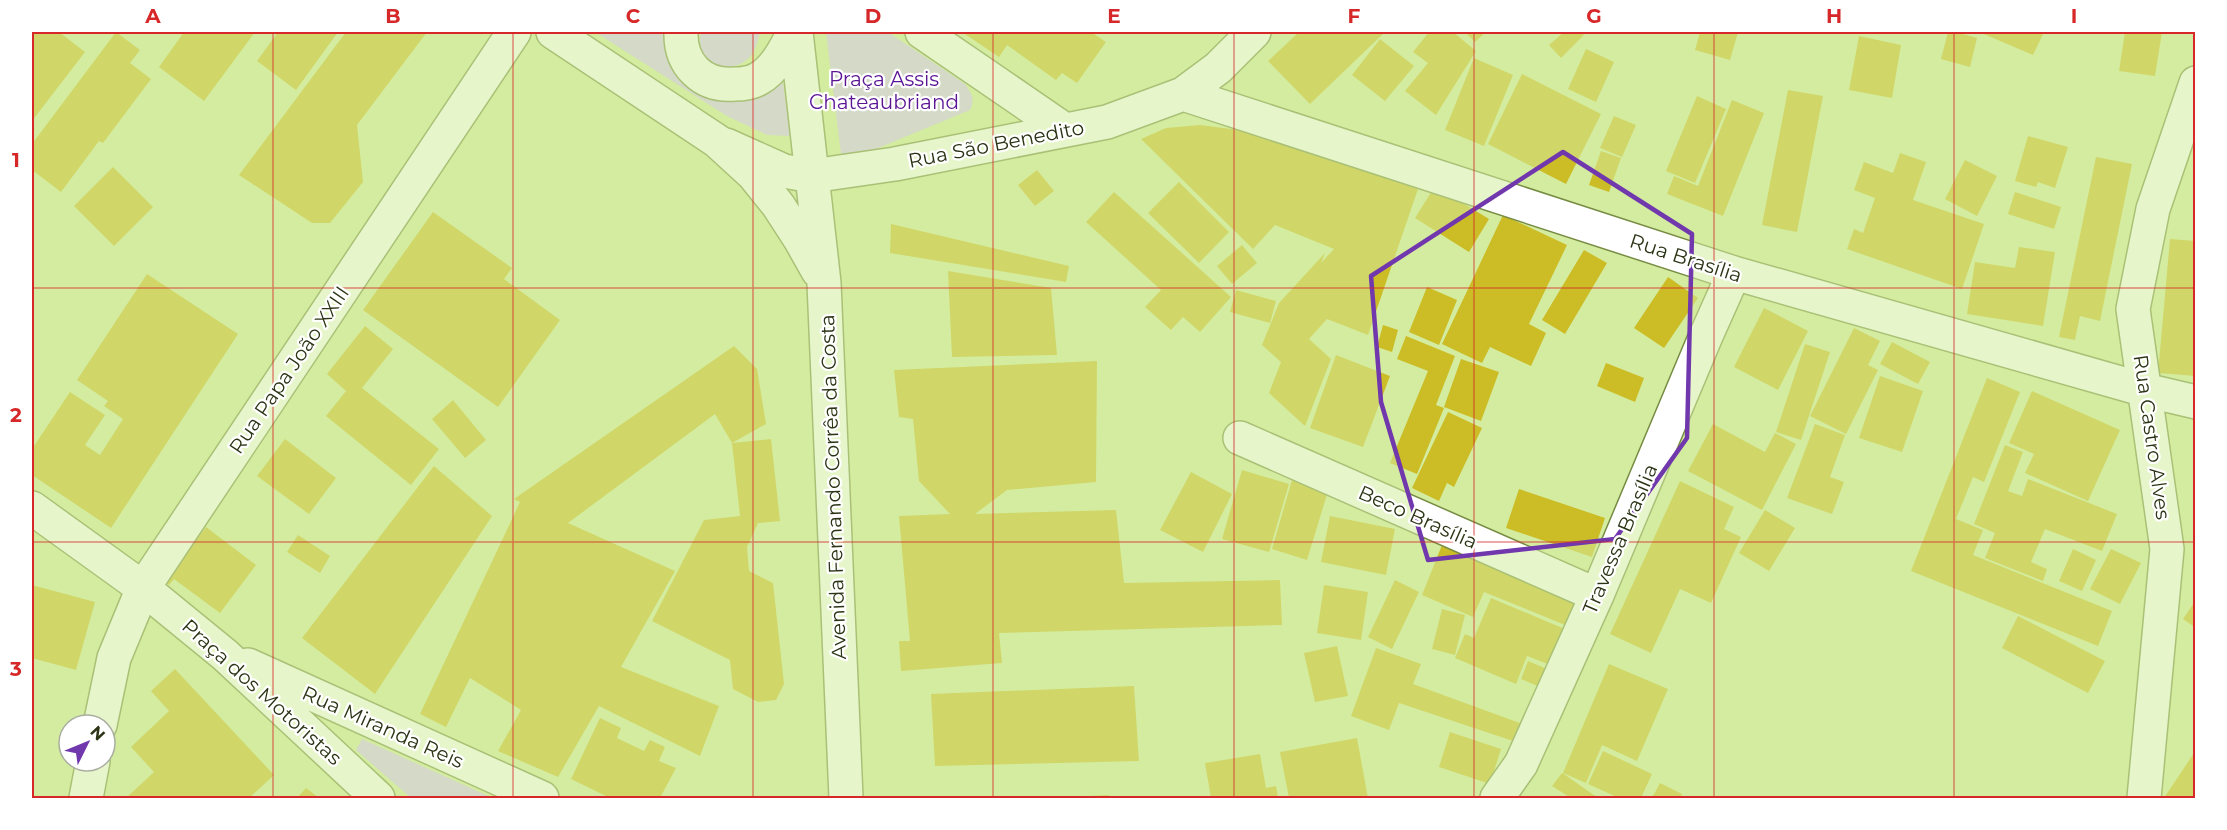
<svg xmlns="http://www.w3.org/2000/svg" width="2227" height="830" viewBox="0 0 2227 830" font-family="Montserrat,sans-serif">
<rect width="100%" height="100%" fill="#d4eca0"/>
<path fill="#d7c1f8" d="M595 32H669C667 63 674 81 704 94L781 71 791 136 767 135 727 116Z
M701 32H760C758 40 756 51 749 58 729 77 693 62 701 32Z
M826 32H888L965 84C972 94 975 99 970 110L871 151 841 154Z
M362 739 493 798H411L356 750Z"/>
<path fill="#ccbc25" d="M34 32H59L85 52 32 121V34Z
M116 32 140 50 130 63 151 79 103 143 99 141 61 192 32 170V144Z
M184 32H255L204 101 159 67Z
M278 32H338L296 90 257 61Z
M346 32H427L357 125 363 182 330 223H312L239 175Z
M962 32H1091L1106 42 1077 83 1062 73 1056 80 1007 45 999 57Z
M1299 32H1385L1310 104 1268 61Z
M1429 32H1453L1476 51 1436 115 1405 91 1428 63 1413 52Z
M1465 32H1486L1475 42Z
M1564 32H1580L1584 35 1561 58 1549 45Z
M1700 32H1738L1730 60 1695 50Z
M1948 32H1956L1977 38 1970 67 1941 59Z
M1979 32H2044L2033 55Z
M2125 32H2162L2155 76 2119 71Z
M1859 36 1901 45 1892 98 1849 90Z
M1380 39 1414 66 1385 101 1352 75Z
M1586 49 1614 62 1596 102 1568 89Z
M1474 58 1513 75 1484 146 1445 130Z
M1522 74 1601 114 1566 184 1488 144Z
M1788 90 1823 96 1797 232 1762 225Z
M1697 96 1726 109 1695 183 1666 171Z
M1732 100 1764 113 1723 216 1667 194 1674 176 1698 186Z
M1614 116 1636 125 1622 157 1600 148Z
M1200 125 1255 132 1418 189 1368 335 1327 319 1309 339 1331 359 1305 426 1269 393 1281 362 1262 345 1279 303 1325 253 1321 263 1334 249 1275 225 1253 249 1141 139 1166 128Z
M2028 136 2068 147 2055 188 2038 182 2036 187 2015 181Z
M1601 151 1621 158 1609 192 1589 185Z
M1900 153 1926 162 1913 200 1984 224 1962 289 1847 249 1854 229 1863 233 1875 198 1854 190 1864 162 1893 173Z
M2096 157 2132 164 2100 321 2080 316 2075 340 2059 337Z
M1965 160 1997 176 1977 216 1945 199Z
M113 167 153 207 114 246 74 206Z
M1037 170 1054 191 1035 206 1018 185Z
M1179 182 1229 232 1199 263 1148 213Z
M1435 186 1489 219 1469 252 1415 218Z
M1114 192 1231 297 1200 332 1183 317 1171 330 1145 307 1161 290 1086 222Z
M2015 192 2061 207 2054 229 2008 214Z
M433 212 512 268 504 279 560 320 498 407 363 310Z
M1503 215 1567 245 1529 324 1546 333 1531 366 1490 347 1482 363 1442 344Z
M891 224 1069 266 1066 282 890 253Z
M2170 239 2196 241V376L2158 373Z
M1242 245 1257 263 1232 284 1217 266Z
M2019 247 2055 252 2043 326 1967 314 1975 262 2015 268Z
M1584 250 1607 263 1565 334 1542 320Z
M948 271 1051 288 1057 355 952 357Z
M147 274 238 334 111 528 32 475V449L70 392 105 415 85 445 100 455 123 419 104 406 108 401 77 380Z
M1668 277 1698 298 1664 348 1634 328Z
M1427 287 1457 300 1439 345 1409 332Z
M1236 290 1276 301 1270 323 1230 312Z
M1764 308 1808 331 1778 390 1734 367Z
M1383 325 1398 330 1392 352 1377 347Z
M365 326 393 349 362 388 439 449 411 485 326 416 346 391 327 374Z
M1854 328 1880 341 1868 365 1878 370 1846 434 1810 416Z
M1406 336 1455 356 1436 405 1444 408 1417 474 1390 463 1428 371 1397 359Z
M1892 342 1930 362 1918 384 1880 364Z
M1805 344 1830 352 1801 440 1776 432Z
M734 346 757 369 766 424 732 443 771 439 780 521 758 523 747 547 749 571 773 583 784 684 776 700 758 702 733 689 730 660 652 621 704 520 740 516 732 443 715 414 568 523 675 571 621 667 719 706 700 756 599 706 558 777 498 751 521 710 470 678 446 727 420 714 520 502 514 499Z
M1336 355 1390 376 1363 447 1310 428Z
M1461 359 1499 372 1481 421 1444 407Z
M1097 361 1096 482 1007 490 975 514 1116 510 1124 583 1280 580 1282 625 999 633 1002 663 901 671 899 641H910L899 516 950 514 919 481 913 419 899 417 894 370Z
M1606 363 1644 378 1635 402 1597 386Z
M1880 376 1923 391 1902 452 1859 438Z
M1987 378 2020 392 1984 482 1973 477 1956 519 1983 530 1973 555 2112 611 2098 646 1911 571Z
M2032 391 2120 430 2088 501 2025 473 2034 454 2009 443Z
M453 400 486 440 465 458 432 419Z
M1448 412 1482 428 1454 487 1447 483 1439 501 1412 488Z
M1713 424 1765 452 1775 433 1796 444 1762 510 1688 471Z
M1815 424 1845 435 1830 477 1844 482 1832 514 1787 498Z
M285 439 336 478 309 514 257 476Z
M2005 445 2023 452 2008 491 2022 496 2028 479 2117 514 2102 551 2045 529 2031 562 2047 569 2043 581 1985 558 1995 533 1974 524Z
M434 466 492 516 375 694 302 638Z
M1242 470 1289 484 1269 552 1222 539Z
M1191 472 1232 494 1203 552 1160 530Z
M1292 480 1328 491 1307 560 1272 549Z
M1680 481 1734 507 1724 529 1741 537 1711 603 1680 589 1651 653 1610 634Z
M1519 489 1605 518 1592 557 1506 528Z
M1765 510 1795 528 1769 571 1739 553Z
M1330 516 1395 529 1386 575 1321 562Z
M206 527 256 565 220 613 174 579 169 585 165 582Z
M298 535 330 556 320 573 287 552Z
M1444 540 1582 598 1570 627 1484 592 1473 617 1422 595Z
M2073 549 2096 560 2082 591 2059 581Z
M2111 549 2141 563 2120 604 2090 589Z
M1395 580 1419 592 1392 649 1368 637Z
M32 585 95 602 76 670 32 658Z
M1324 585 1368 592 1361 640 1317 633Z
M1491 598 1572 632 1558 668 1527 656 1516 684 1455 658 1465 634 1474 638Z
M2196 600V628L2183 619Z
M1442 609 1465 615 1455 655 1432 649Z
M2018 616 2105 661 2088 693 2002 648Z
M1337 646 1348 696 1315 702 1304 653Z
M1376 648 1421 664 1413 684 1528 726 1522 744 1399 703 1389 730 1351 716Z
M1528 661 1547 669 1540 687 1521 679Z
M1609 664 1668 689 1637 761 1602 745 1586 783 1563 773Z
M175 669 274 775 249 798H126L154 772 131 747 169 711 151 691Z
M1134 686 1139 761 935 766 931 694Z
M600 718 621 728 617 738 644 751 650 740 665 747 659 761 676 768 660 798H610L571 779Z
M1450 732 1501 749 1490 784 1439 767Z
M1357 738 1368 798H1289L1280 752Z
M2196 750V798H2164Z
M1603 751 1652 774 1641 798H1619L1588 784Z
M1260 754 1266 788 1276 786 1278 798H1211L1205 763Z
M1562 773 1564 774 1598 798H1571L1552 786Z
M1660 783 1682 794 1680 798H1652Z
M306 788 319 798H297Z
M1109 795V798H1068V797Z"/>
<g fill="none" stroke-linecap="round" stroke-linejoin="round">
<defs>
<path id="minor" d="M922 32 1065 130
M1183 94 1734 273 2145 390 2196 402
M726 145 784 171 812 176 895 164 1107 122 1183 94 1218 68 1254 32
M1240 438 1597 595
M100 725 114 658 143 588
M86 798 93 761
M1497 798 1521 764 1597 595 1705 338 1734 273
M2144 798 2167 549 2133 309 2153 209 2196 83"/>
<path id="major" d="M553 32 717 141 753 174 778 205 800 239 818 271
M681 32C680 64 702 87 735 84 743 84 751 83 758 79 775 70 786 48 794 32
M796 32 824 283 846 798
M32 508 143 588 225 655 378 798
M143 588 514 32
M248 665 542 798"/>
</defs>
<use href="#minor" stroke="#778c43" stroke-width="36"/>
<use href="#major" stroke="#778c43" stroke-width="36"/>
<use href="#minor" stroke="#fff" stroke-width="33"/>
<use href="#major" stroke="#fff" stroke-width="33"/>
</g>
<path d="M0 0H2227V830H0ZM1563 152 1692 234 1687 438 1615 539 1428 560 1381 402 1371 276Z" fill="#d4eca0" fill-opacity=".55" fill-rule="evenodd"/>
<path fill="none" stroke="#7137ad" stroke-width="4.5" stroke-linejoin="round" d="M1563 152 1692 234 1687 438 1615 539 1428 560 1381 402 1371 276Z"/>
<path fill="none" stroke="#d62828" stroke-width="1.5" stroke-opacity="0.55" d="M273 32V798M513 32V798M753 32V798M993 32V798M1234 32V798M1474 32V798M1714 32V798M1954 32V798M32 288H2196M32 542H2196"/>
<g text-anchor="middle" stroke-width="4.5" stroke-linejoin="round" paint-order="stroke">
<g font-size="20" fill="#5a1494" stroke="#fff">
<text x="884" y="86">Praça Assis<tspan x="884" dy="23">Chateaubriand</tspan></text>
</g>
<g font-size="20" fill="#2b3415" stroke="#fff">
<text transform="translate(996 144) rotate(-11)" y="7">Rua São Benedito</text>
<text transform="translate(1686 258) rotate(18)" y="7">Rua Brasília</text>
<text transform="translate(289 370) rotate(-56)" y="7">Rua Papa João XXIII</text>
<text transform="translate(2152 437) rotate(82)" y="7">Rua Castro Alves</text>
<text transform="translate(833 487) rotate(-92)" y="7">Avenida Fernando Corrêa da Costa</text>
<text transform="translate(1418 517) rotate(24)" y="7">Beco Brasília</text>
<text transform="translate(1620 539) rotate(-67)" y="7">Travessa Brasília</text>
<text transform="translate(262 692) rotate(42)" y="7">Praça dos Motoristas</text>
<text transform="translate(383 727) rotate(24)" y="7">Rua Miranda Reis</text>
</g>
</g>
<rect width="2227" height="830" fill="none" stroke="#ffffff" stroke-width="66"/>
<g transform="translate(87 743) rotate(47)"><circle r="28" fill="#ffffff" stroke="#aaaea1" stroke-width="1.5"/>
<path d="M0-4.5L10 22L0 15L-10 22Z" fill="#7137ad"/>
<text y="-9" font-size="16" font-weight="bold" text-anchor="middle" fill="#2b3415">N</text>
</g>
<rect x="33" y="33" width="2161" height="764" fill="none" stroke="#d62828" stroke-width="2"/>
<g font-size="20" text-anchor="middle" font-weight="bold" fill="#d62828">
<text x="153" y="23">A</text>
<text x="393" y="23">B</text>
<text x="633" y="23">C</text>
<text x="873" y="23">D</text>
<text x="1114" y="23">E</text>
<text x="1354" y="23">F</text>
<text x="1594" y="23">G</text>
<text x="1834" y="23">H</text>
<text x="2074" y="23">I</text>
<text x="16" y="167">1</text>
<text x="16" y="422">2</text>
<text x="16" y="676">3</text>
</g>
</svg>
